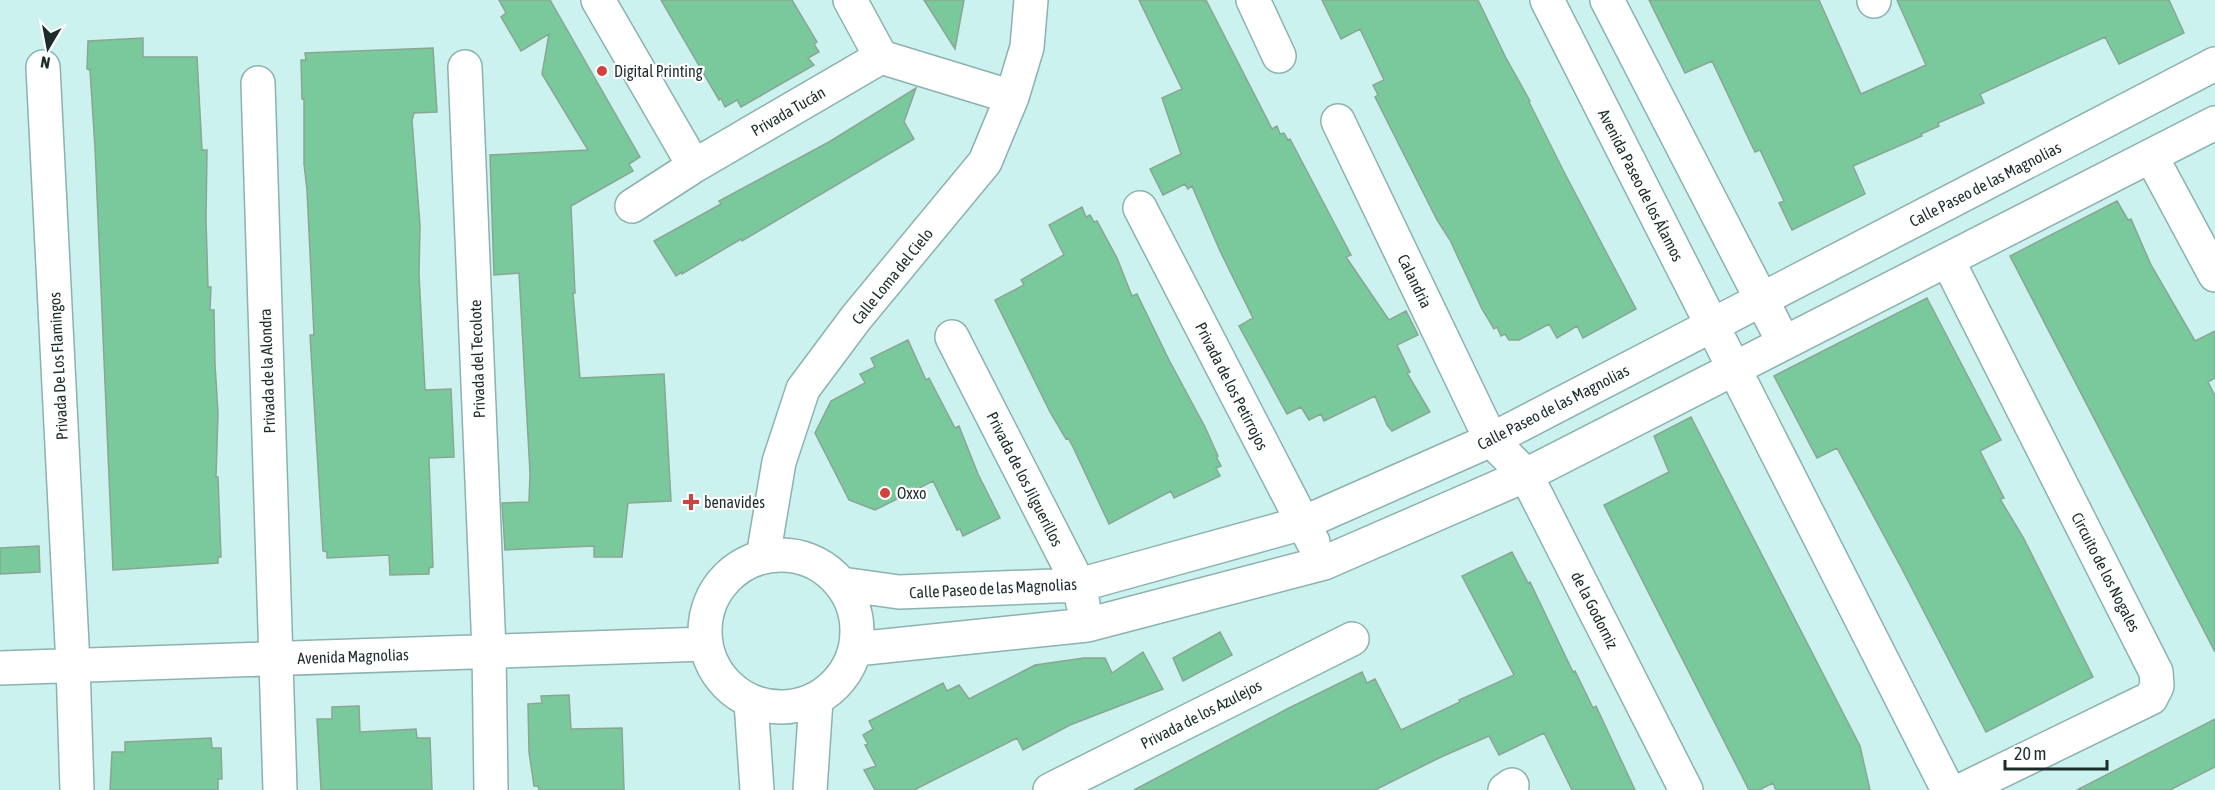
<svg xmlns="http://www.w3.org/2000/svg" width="2215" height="790" viewBox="0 0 2215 790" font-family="'Asap Condensed',sans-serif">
<rect width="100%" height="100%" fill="#cbf2ef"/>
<path fill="#7ac99c" stroke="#89a694" stroke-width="1.5" d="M499 0H550L640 157 629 164 633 171 571 206 575 293H573L580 378 664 374 671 501 628 503 622 557H594V546L505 550 502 503 529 502 530 473 519 273 494 275 490 155 588 150 542 74 549 34 521 51 501 17 506 13Z
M661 0H792L817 42 814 44 819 52 808 58 814 65 741 107 737 100 725 107 721 98 719 100Z
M924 0H964L955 49Z
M1139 0H1206L1272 129 1277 126 1280 134 1284 133 1288 140 1290 139 1351 255 1346 257 1389 320 1406 311 1418 335 1397 345 1410 372 1407 373 1430 412 1392 431 1387 425 1375 396 1324 421 1321 414 1309 420 1301 407 1287 414 1239 326 1253 318 1220 251 1192 186 1188 189 1185 184 1163 195 1150 169 1181 154 1162 98 1182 89Z
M1322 0H1478L1506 58 1530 101 1529 102 1564 172 1636 309 1583 338 1577 326 1557 338 1549 324 1519 340H1509L1505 334 1501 336 1497 327 1494 329 1482 309 1450 240 1437 220 1375 97 1378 95 1373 85 1384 80 1360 29 1341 39Z
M1649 0H1819L1861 94 1926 65 1897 0H2169L2184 33 2119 64 2105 37 1980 94 1984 103 1938 123 1939 126 1921 134 1922 136 1853 166 1865 194 1792 230 1779 203 1784 201 1760 150 1755 152 1712 61 1685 73Z
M143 38V57H197L202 150H207L206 219 208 287H211L210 310H214L215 364 218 413 216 477H218L221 557H218V563L113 570 95 148 90 70 87 69 88 41Z
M433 48 437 112 414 113 412 120 420 226 419 274 425 390 451 389 454 457 429 458 433 567 429 568V574L390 575 389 555 327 558V552L323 551 310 335H314L307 190 304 164V99H302L301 60H306L305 53Z
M916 88 904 122 914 139 742 241 741 239 682 274V272L676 276 654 241 721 204 719 201 829 142Z
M2117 201 2128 220 2131 219 2151 265 2195 341 2215 331V378L2208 382 2215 396V652L2010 256Z
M1082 207 1086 217 1090 215 1094 222 1097 221 1117 258 1132 296 1137 294 1169 360 1205 427 1218 456H1216L1221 466 1216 468 1220 476 1174 498 1171 491 1109 524 1073 447 1068 438 1066 439 1050 412 995 300 1024 285 1021 280 1064 255 1049 225Z
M1927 298 2001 440 1980 451 2004 498 2000 499 2023 537 2093 677 1986 732 1902 569 1837 448 1817 458 1774 376Z
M908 340 926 380 929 378 955 428 959 426 978 474 1000 518 963 536 960 529 957 530 933 481 875 510 849 500 815 433 831 401 865 383 860 374 875 367 871 358Z
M1691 417 1860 746 1870 790H1776L1773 783 1759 790H1749L1604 505 1669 472 1654 436Z
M39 546 40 572 0 574V548Z
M1512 552 1528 583 1530 582 1573 672 1575 671 1593 708 1596 706 1635 790H1572L1544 733 1499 755 1489 736 1441 757 1375 790H1134L1287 709 1362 672 1367 683 1375 679 1401 730 1460 702 1459 700 1514 675 1462 576Z
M1220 632 1232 655 1183 681 1173 658Z
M1143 652 1163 689 1070 725 1023 750 1017 738 914 790H875L864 770 876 766 865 745 868 744 863 735 873 729 869 721 943 683 947 691 959 685 969 699 1035 665 1084 658H1105L1112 673Z
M569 695 571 729 622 728 624 790H539L538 786H534L529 752 528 704 542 703 541 696Z
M359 706 360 732 416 729 417 738H430L432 790H321L317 719H332V707Z
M2215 719V767L2170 790H2077Z
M211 738 212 748H221L222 779H218V790H110L112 752H125V742Z"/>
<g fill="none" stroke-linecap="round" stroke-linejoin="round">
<defs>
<path id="minor" d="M598 0 694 166
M850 0 881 57
M1253 0 1279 56
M1547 0 1948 790
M1607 0 1784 343
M1874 0V1
M43 67 73 665 77 790
M465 67 489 651 491 790
M258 83 280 790
M1338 121 1491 440 1526 475 1686 790
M2151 156 2215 275
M632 206 694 166 881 57 1012 97
M1140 208 1313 542
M1948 261 2156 672 2157 686 2151 698 1962 790
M952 337 1079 585 1083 604
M705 631a76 76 0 1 1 152 0a76 76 0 1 1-152 0Z
M763 557 779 462 803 389 856 318 985 162 1012 97 1027 47 1031 0
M842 584 899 592 1079 585 1303 523 1491 440 2215 64
M856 649 1087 625 1324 563 1526 475 2215 123
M0 668 706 644
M751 702 757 790
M810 790 816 700
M1050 790 1352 639
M1505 790 1512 785"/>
</defs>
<use href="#minor" stroke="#8cb2af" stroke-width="36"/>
<use href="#minor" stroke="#fff" stroke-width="33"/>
</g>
<g fill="#d0423b" stroke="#fff" stroke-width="2">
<circle cx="602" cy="71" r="6"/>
<circle cx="885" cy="493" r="6"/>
<path d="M688 493h6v6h6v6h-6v6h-6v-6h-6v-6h6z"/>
</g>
<g text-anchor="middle" stroke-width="4.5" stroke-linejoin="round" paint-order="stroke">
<g font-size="16" fill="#1c2c2b" stroke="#fff" text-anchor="start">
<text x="614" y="77">Digital Printing</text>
<text x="897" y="499">Oxxo</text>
<text x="704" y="508">benavides</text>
</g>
<g font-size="16" fill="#1c2c2b" stroke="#fff">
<text transform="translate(788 111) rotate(-30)" y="6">Privada Tucán</text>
<text transform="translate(1985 184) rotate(-27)" y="6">Calle Paseo de las Magnolias</text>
<text transform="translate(1641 185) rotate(63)" y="6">Avenida Paseo de los Álamos</text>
<text transform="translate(892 276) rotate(-51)" y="6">Calle Loma del Cielo</text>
<text transform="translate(1415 281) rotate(64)" y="6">Calandria</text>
<text transform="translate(477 359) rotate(-92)" y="6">Privada del Tecolote</text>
<text transform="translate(58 366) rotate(-93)" y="6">Privada De Los Flamingos</text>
<text transform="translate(267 371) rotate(-92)" y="6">Privada de la Alondra</text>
<text transform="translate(1232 386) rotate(63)" y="6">Privada de los Petirrojos</text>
<text transform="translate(1553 407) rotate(-27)" y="6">Calle Paseo de las Magnolias</text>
<text transform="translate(1025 479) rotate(63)" y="6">Privada de los Jilguerillos</text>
<text transform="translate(2106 572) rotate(63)" y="6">Circuito de los Nogales</text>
<text transform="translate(993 588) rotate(-3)" y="6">Calle Paseo de las Magnolias</text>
<text transform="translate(1595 610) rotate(63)" y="6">de la Godorniz</text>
<text transform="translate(353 656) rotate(-2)" y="6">Avenida Magnolias</text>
<text transform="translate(1201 714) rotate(-27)" y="6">Privada de los Azulejos</text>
</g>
</g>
<g transform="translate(48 48) rotate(190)" stroke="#ffffff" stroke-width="4.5" paint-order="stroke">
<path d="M0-4.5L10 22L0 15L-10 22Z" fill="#1c2c2b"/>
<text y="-9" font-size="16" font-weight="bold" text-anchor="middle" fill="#1c2c2b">N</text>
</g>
<path d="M2005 760v9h102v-9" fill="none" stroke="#1c2c2b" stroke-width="3"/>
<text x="2014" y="760" font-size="18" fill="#1c2c2b" stroke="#ffffff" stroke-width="4.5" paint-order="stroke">20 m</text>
</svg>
